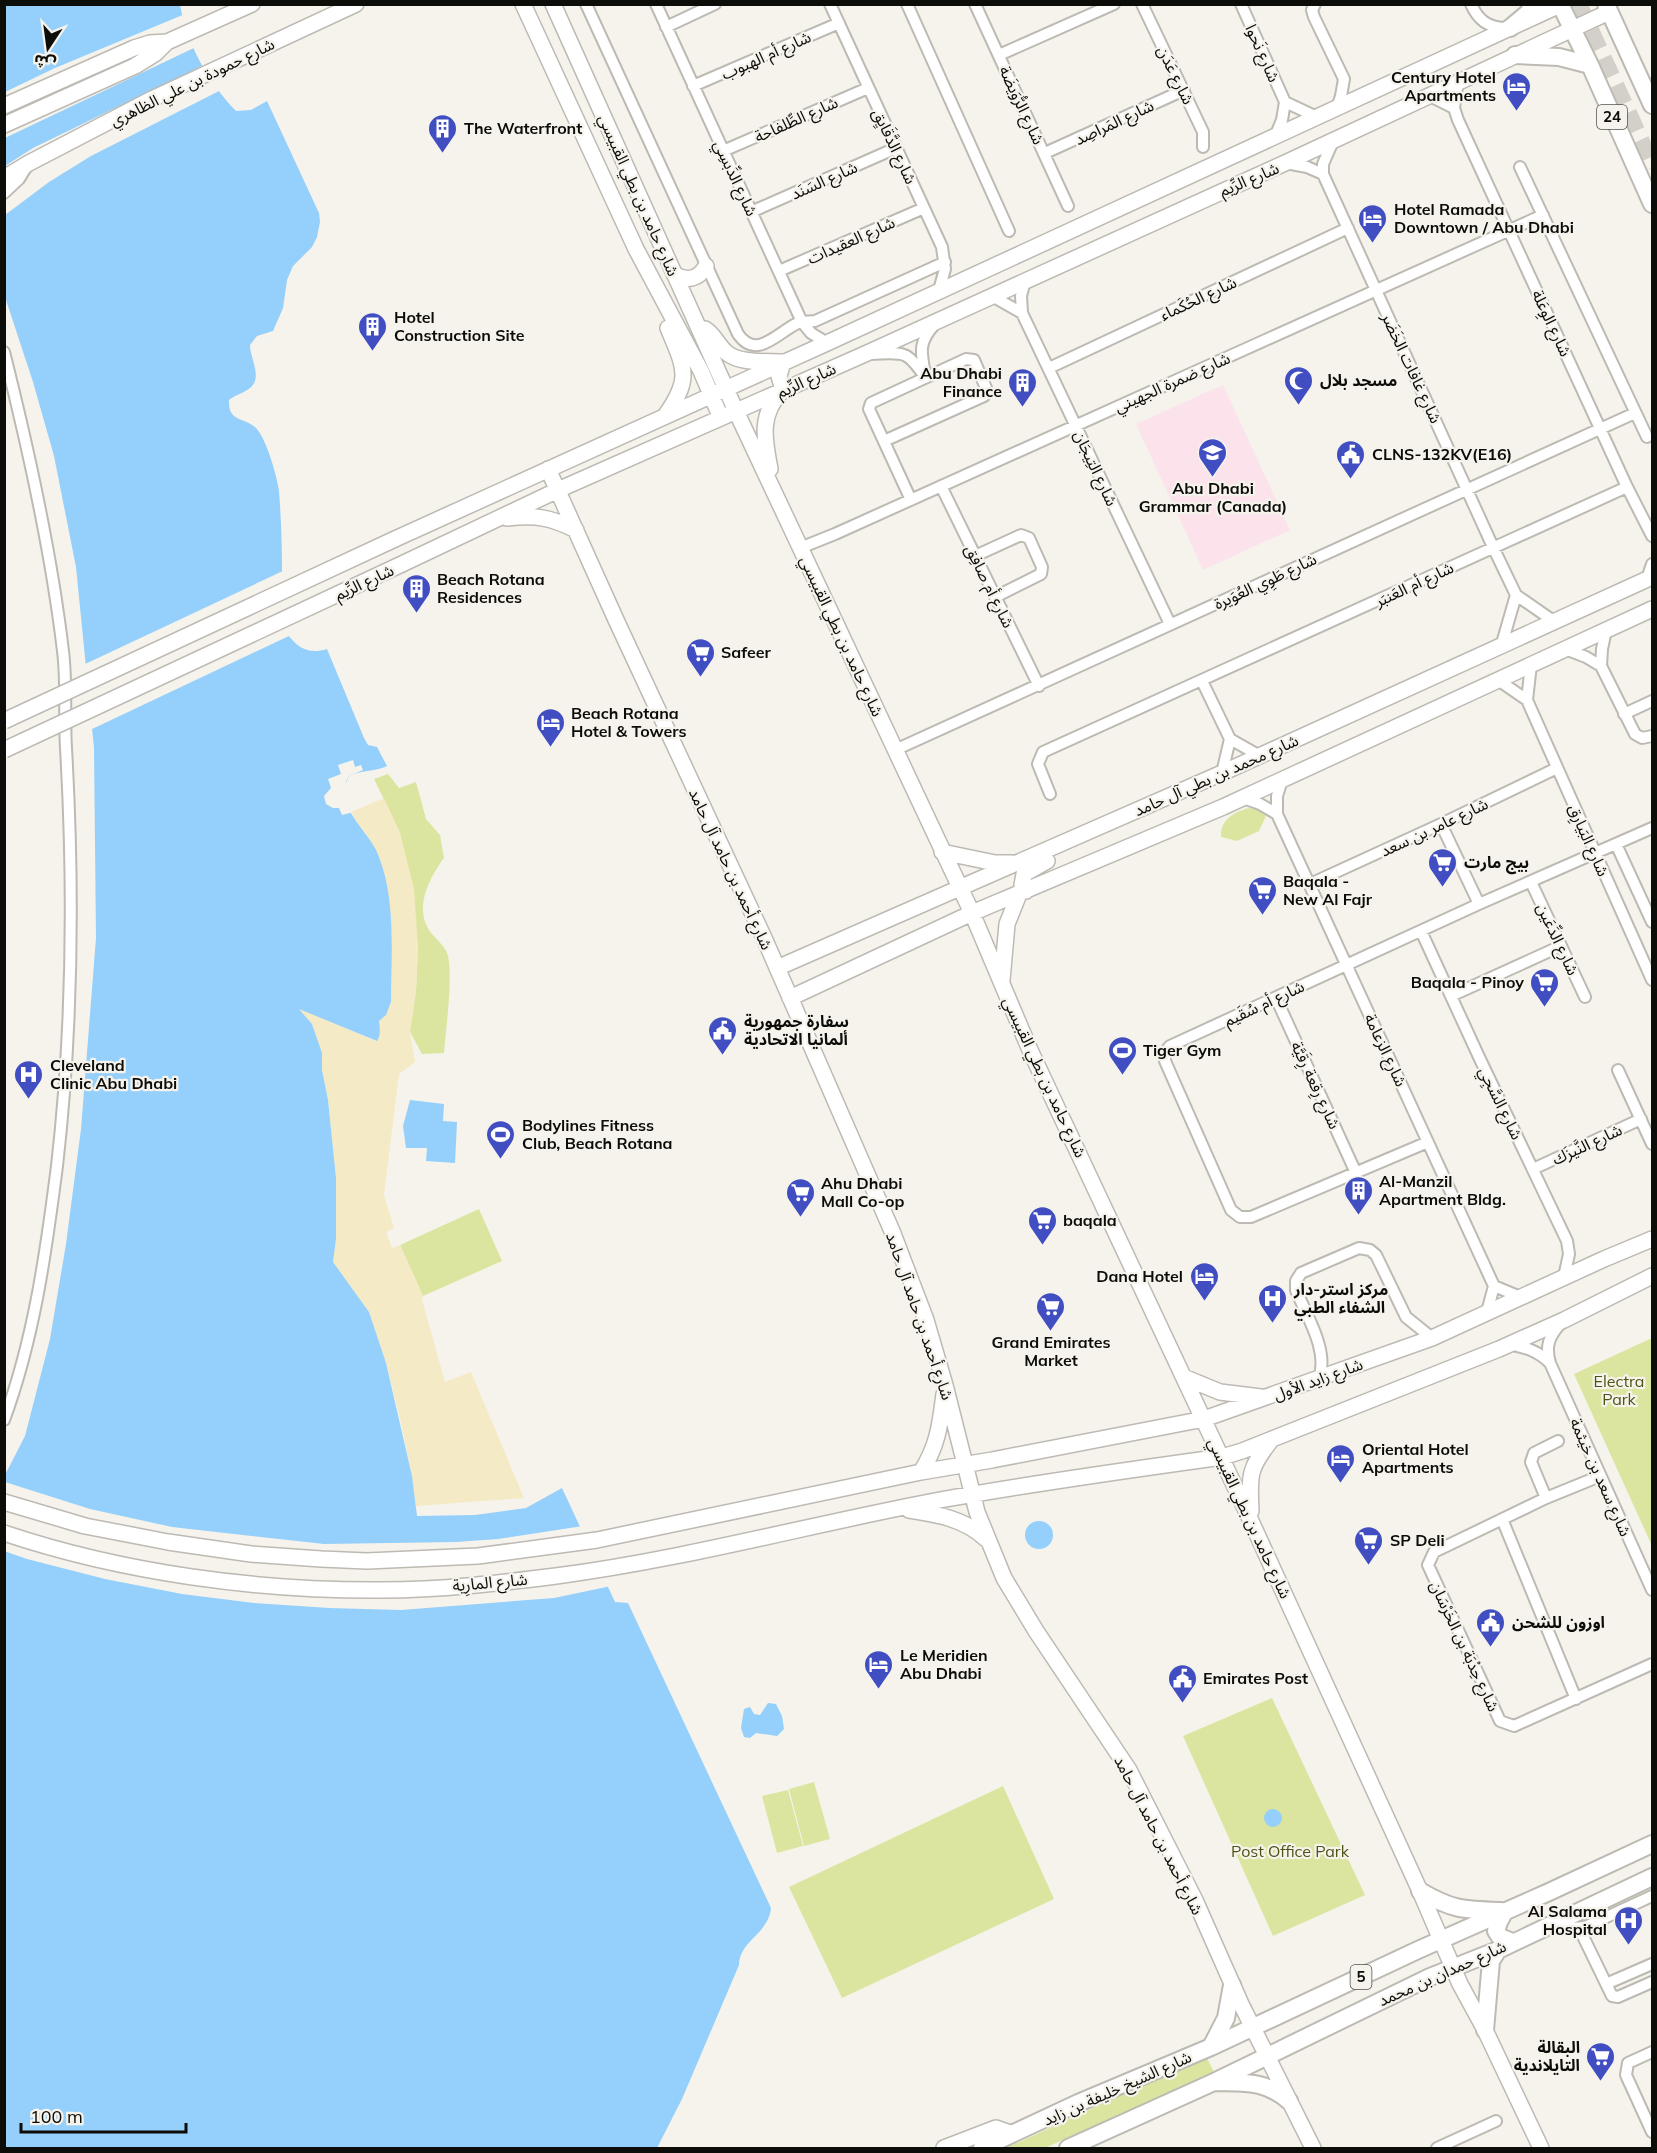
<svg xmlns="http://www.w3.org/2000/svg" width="1657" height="2153" viewBox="0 0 1657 2153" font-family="Mulish,'Noto Sans Arabic',sans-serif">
<rect width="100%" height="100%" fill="#f6f3ec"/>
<path fill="#fbe2eb" d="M1223 385 1290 530 1203 570 1136 424Z"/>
<path fill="#dce59f" d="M388 774 399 788 416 782 426 819 440 835 444 858C430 877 414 907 429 930 434 938 446 946 448 956 453 978 446 1028 444 1053L422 1054 410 1032 416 990 418 947 400 833 374 779Z
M1248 808 1260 810 1266 816 1259 831 1237 841 1221 837C1220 820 1233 813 1248 808Z
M479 1209 502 1261 423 1296 400 1245Z
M1652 1338V1546L1574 1374Z
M1272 1698 1365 1895 1273 1936 1183 1736Z
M814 1782 830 1839 804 1846 789 1789Z
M1003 1786 1054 1899 842 1998 789 1887Z
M788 1790 803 1846 777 1853 762 1796Z
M1206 2056 1214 2072 1045 2148H1006Z"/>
<path fill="#f4eac5" d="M384 798 400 833 414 889 418 947 416 990 410 1032 415 1062 399 1074 384 1195 394 1228 386 1232 392 1248 400 1245 423 1296 422 1300 445 1382 471 1372 524 1498 416 1506 412 1476 399 1414 386 1363 369 1312 333 1262 336 1239V1178L328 1100 322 1070V1053L312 1024 298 1008 376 1041 380 1028 379 1021 386 1014 391 1002C391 953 396 897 376 851 370 837 358 826 351 812Z"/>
<path fill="#94d0fb" d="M5 5H180C187 44 208 82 236 111L251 110 267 101 319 213 320 222 317 237 312 247 293 266 287 280 283 308 273 331 257 336 250 345C250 358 263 378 250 388 244 393 235 395 229 400 228 422 243 417 255 427 266 437 277 476 279 491 281 517 282 544 282 569 282 585 275 609 280 624 281 628 286 632 288 635 300 650 310 654 327 649L364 738 368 745 377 747 387 766C374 772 361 770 349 776 333 804 365 828 376 850 397 896 391 953 391 1002L386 1015 379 1021C380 1028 381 1035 377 1041L299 1009 312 1024 322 1053V1070L328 1100 336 1178V1239L333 1262 369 1312 386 1363 412 1476 417 1516 475 1515 526 1508 562 1488 615 1602 628 1603 771 1908C768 1935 740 1940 739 1965L682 2099 657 2148H5L4 1477 25 1436 50 1339 66 1244 81 1129 96 938 94 748 76 567 54 456 33 382 5 297Z
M410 1100 444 1104 443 1121 457 1122 455 1163 426 1161 427 1148H406L403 1126Z
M1025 1535a14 14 0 1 1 28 0a14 14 0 1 1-28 0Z
M768 1703 776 1704 782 1716 784 1729 777 1736 756 1733 750 1738 744 1737 741 1728 744 1709 750 1707 754 1714 760 1715Z
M1264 1818a9 9 0 1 1 18 0a9 9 0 1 1-18 0Z"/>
<path fill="#f6f3ec" d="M185 14 196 47 5 138V92L55 68Z
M206 64 221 90 91 156 49 182 5 215V166L33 148Z
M285 570 282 602 283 624 291 635 90 730 83 665Z
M353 760 355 767 361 765 363 770 349 776 346 781 347 803 351 812H354L342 815 339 808H333L326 804 324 796 331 788 328 779 341 774 338 765Z
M5 1482 90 1509 172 1527 324 1544 456 1542 498 1539 583 1526 611 1586 554 1598 401 1610 329 1608 254 1603 182 1594 105 1579 27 1559 4 1551Z"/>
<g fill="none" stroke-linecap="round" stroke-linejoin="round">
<path stroke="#d3d0ca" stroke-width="20" stroke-dasharray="20 10" stroke-linecap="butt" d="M1577 4 1652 168"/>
<defs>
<path id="street" d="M586 4 738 334C756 360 776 334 796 324 802 321 809 322 815 321L945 262
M656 4 802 322 811 333 827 343
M830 4 942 247 945 269 939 290
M907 4 1009 231
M975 4 1068 206
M1142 4 1203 132V147
M1241 4 1285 102 1282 120 1275 137
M1315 4 1312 10 1314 17 1344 79 1341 96 1337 108
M1471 4C1478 20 1488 28 1507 28
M666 27 715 4
M999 55 1114 4
M1458 81 1454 108 1458 120 1627 487 1652 536
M693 86 839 23
M1428 95 1454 108
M1285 102 1317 117
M1334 139 1323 164V174L1493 547 1516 595 1555 622
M723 151 868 88
M1045 153 1184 90
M1286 163 1307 167 1323 174
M1520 167 1647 437
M4 193 19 179 27 166
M751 212 896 148
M779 271 924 208
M1025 281 1021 296 1022 313 1170 624
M992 296 1022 313
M4 352C29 451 51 550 63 651 67 683 64 716 66 748 74 888 73 1026 57 1166 46 1252 34 1339 4 1420
M871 354C904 353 906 349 925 377
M1049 368 1348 228
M925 374C921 352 918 343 934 325
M884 441 984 396 986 388 974 360 966 359 871 403 869 409 911 500
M941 486 1039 686
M800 548 835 534 1543 215
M975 556 1021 535 1029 538 1042 567 1041 574 995 597
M1647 579 1652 564
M1606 630 1602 649 1601 666 1635 734 1642 738 1652 736
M1501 647 1516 595
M1565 649 1586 657 1601 666
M1498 680 1527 700 1652 980
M1202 681 1230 739 1260 756
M1527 700 1531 665
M1624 714 1652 701
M895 750 1635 413
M1222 773 1230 739
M1282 780 1277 796V814L1494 1286 1487 1312
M1050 794 1038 764 1043 752 1627 487
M1243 798 1260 804 1277 814
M1441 824 1479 904
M1616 844 1652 922
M1531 882 1585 997
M1310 884 1441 824 1557 768
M1421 931 1479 1057 1567 1241 1569 1254 1564 1277
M1451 996 1561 946
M1276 998 1356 1173
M1618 1070 1652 1144
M1428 1142 1251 1217H1240L1231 1210 1165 1061V1052L1170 1046 1479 904 1652 828
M1533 1169 1641 1119
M1494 1286 1523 1298
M1561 1323C1549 1336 1545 1346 1550 1363L1652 1590
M1509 1344C1526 1348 1537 1350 1550 1363
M1319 1379C1329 1350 1307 1317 1296 1290V1281L1301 1273 1359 1248 1370 1250 1376 1255 1406 1317 1432 1338
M1600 1476 1546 1498 1434 1552 1428 1565 1500 1721 1514 1726 1652 1664
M1546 1498 1531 1462 1534 1453 1558 1441
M1502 1519 1576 1699
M1554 1923 1572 1928 1585 1927 1652 1896
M1579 1928 1612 1996 1618 1997 1652 1982
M1606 1984 1652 1964
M1652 2052 1628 2063 1626 2075 1652 2132
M1437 2148 1496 2121"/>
<path id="secondary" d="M523 4 636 249 701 371 721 418
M553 4 736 411 972 913 1030 1050 1251 1521 1420 1891 1460 1984 1485 2030 1541 2148
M4 106 134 48 150 43 167 42
M4 125 135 66 156 53 167 42 252 4
M4 178 29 163 152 99 356 4
M674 274C687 282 699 279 706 266
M705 329C715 335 718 346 727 353 740 364 767 361 783 362L779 376 783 390C759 413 764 439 770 469
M665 416C692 378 685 369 668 328
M548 469 617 622 765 940 892 1231 926 1320 945 1385 977 1512 1004 1578 1036 1631 1129 1770 1195 1900 1241 2004 1313 2148
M507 518C536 515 550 517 576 530
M395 539 827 343 1562 4
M402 564 558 490 865 354 1285 163 1609 12
M942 852 995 863H1012
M1026 891 1022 885 1024 874 1047 861
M777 968 1222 773 1652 577
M1002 980 1007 924 1019 894
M790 998 972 913 1223 807 1652 609
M1186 1378 1220 1392 1261 1397
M921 1472C938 1445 940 1425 944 1394
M4 1502 85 1526 168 1542 251 1554 321 1559 367 1561 478 1556 597 1540 921 1472 992 1460 1204 1419 1432 1338 1604 1259 1652 1239
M909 1510C937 1514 965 1519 986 1539
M1251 1511C1249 1474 1249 1468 1272 1439
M4 1533C123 1573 258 1591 383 1590 441 1590 500 1583 556 1576 686 1559 812 1524 940 1500 1033 1483 1128 1470 1222 1457L1242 1451 1499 1349 1564 1320 1652 1276
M944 2148 996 2128 1013 2134"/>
<path id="primary" d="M1560 4 1590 65 1652 204
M1606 4 1652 105
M1510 28 1529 12 1532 4
M1515 55 1559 57 1590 65
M1420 1891C1452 1910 1464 1910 1501 1911
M1505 1911 1499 1922 1496 1931 1500 1937 1512 1942
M1485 2030 1491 1961 1498 1950
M1211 2047 1226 2018 1232 1985
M1215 2082C1245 2083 1265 2080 1289 2101
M982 2148 1078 2103 1211 2047 1418 1950 1549 1892 1652 1844
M1068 2148 1214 2082 1430 1977 1498 1950 1652 1877"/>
</defs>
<use href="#street" stroke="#bdbab3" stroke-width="14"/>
<use href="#secondary" stroke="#bdbab3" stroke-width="18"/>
<use href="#primary" stroke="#bdbab3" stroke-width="20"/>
<use href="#street" stroke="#fff" stroke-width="10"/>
<use href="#secondary" stroke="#fff" stroke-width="15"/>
<use href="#primary" stroke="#fff" stroke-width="16"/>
<defs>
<path id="secondary-bridge" d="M4 721 395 539
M4 750 402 564"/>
</defs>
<use href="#secondary-bridge" stroke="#bdbab3" stroke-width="18" stroke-linecap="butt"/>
<use href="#secondary-bridge" stroke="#fff" stroke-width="15"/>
</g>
<defs>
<symbol id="hotel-pin" viewBox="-11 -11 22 30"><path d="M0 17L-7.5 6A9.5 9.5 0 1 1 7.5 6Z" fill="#414ec2" stroke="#f6f3ec"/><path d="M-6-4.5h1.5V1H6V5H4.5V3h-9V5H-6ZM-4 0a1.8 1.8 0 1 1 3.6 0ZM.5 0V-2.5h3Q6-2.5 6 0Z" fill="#fff"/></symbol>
<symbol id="building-pin" viewBox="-11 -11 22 30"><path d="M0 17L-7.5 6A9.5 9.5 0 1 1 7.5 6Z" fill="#414ec2" stroke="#f6f3ec"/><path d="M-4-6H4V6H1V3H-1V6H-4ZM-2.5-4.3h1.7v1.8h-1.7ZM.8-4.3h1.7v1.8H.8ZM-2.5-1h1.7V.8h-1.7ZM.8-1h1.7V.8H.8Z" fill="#fff"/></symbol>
<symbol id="mosque-pin" viewBox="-11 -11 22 30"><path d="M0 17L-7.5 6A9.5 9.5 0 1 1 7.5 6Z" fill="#414ec2" stroke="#f6f3ec"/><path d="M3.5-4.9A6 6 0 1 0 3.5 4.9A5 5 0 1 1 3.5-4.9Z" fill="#fff"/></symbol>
<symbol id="school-pin" viewBox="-11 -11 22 30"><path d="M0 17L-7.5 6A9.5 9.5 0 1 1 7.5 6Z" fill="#414ec2" stroke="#f6f3ec"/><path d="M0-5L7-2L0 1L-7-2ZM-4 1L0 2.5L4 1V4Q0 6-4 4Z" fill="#fff"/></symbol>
<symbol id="civic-pin" viewBox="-11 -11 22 30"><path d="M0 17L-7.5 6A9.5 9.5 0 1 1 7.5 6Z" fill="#414ec2" stroke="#f6f3ec"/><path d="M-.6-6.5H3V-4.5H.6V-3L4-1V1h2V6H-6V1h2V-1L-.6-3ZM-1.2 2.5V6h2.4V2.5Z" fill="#fff"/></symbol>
<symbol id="supermarket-pin" viewBox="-11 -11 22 30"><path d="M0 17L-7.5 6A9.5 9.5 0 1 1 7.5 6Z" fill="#414ec2" stroke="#f6f3ec"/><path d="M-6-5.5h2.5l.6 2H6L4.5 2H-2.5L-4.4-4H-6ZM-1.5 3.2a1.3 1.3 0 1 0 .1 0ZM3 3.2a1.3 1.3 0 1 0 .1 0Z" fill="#fff"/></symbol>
<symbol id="stadium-pin" viewBox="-11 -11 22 30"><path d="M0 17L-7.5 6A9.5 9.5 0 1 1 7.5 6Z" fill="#414ec2" stroke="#f6f3ec"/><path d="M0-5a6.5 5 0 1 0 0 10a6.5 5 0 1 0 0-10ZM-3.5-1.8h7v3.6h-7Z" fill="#fff"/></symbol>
<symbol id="hospital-pin" viewBox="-11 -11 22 30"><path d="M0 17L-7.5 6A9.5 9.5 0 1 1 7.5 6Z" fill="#414ec2" stroke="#f6f3ec"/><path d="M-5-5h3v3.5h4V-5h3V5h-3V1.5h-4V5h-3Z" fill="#fff"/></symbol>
</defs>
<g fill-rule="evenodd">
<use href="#hotel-pin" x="1500" y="70" width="33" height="45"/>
<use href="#building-pin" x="426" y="112" width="33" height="45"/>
<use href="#hotel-pin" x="1356" y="202" width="33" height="45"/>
<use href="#building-pin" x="356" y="310" width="33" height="45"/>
<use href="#mosque-pin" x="1282" y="364" width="33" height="45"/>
<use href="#building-pin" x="1006" y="366" width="33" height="45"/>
<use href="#school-pin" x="1196" y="436" width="33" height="45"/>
<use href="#civic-pin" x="1334" y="438" width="33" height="45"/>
<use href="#building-pin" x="400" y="572" width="33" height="45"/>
<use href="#supermarket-pin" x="684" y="636" width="33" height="45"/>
<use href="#hotel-pin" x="534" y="706" width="33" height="45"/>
<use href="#supermarket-pin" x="1426" y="846" width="33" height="45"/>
<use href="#supermarket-pin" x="1246" y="874" width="33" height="45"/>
<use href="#supermarket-pin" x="1528" y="966" width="33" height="45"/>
<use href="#civic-pin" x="706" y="1014" width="33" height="45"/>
<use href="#stadium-pin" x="1106" y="1034" width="33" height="45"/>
<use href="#hospital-pin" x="12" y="1058" width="33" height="45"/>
<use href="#stadium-pin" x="484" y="1118" width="33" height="45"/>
<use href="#building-pin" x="1342" y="1174" width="33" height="45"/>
<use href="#supermarket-pin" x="784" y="1176" width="33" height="45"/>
<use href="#supermarket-pin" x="1026" y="1204" width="33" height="45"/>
<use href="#hotel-pin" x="1188" y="1260" width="33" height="45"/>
<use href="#hospital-pin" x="1256" y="1282" width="33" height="45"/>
<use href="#supermarket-pin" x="1034" y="1290" width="33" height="45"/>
<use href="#hotel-pin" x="1324" y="1442" width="33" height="45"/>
<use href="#supermarket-pin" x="1352" y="1524" width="33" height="45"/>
<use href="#civic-pin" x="1474" y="1606" width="33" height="45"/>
<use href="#hotel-pin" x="862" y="1648" width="33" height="45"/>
<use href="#civic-pin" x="1166" y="1662" width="33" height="45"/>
<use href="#hospital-pin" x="1612" y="1904" width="33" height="45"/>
<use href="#supermarket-pin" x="1584" y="2040" width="33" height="45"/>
</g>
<g text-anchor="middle" stroke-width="4.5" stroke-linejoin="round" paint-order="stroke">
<g fill="#f6f3ec" stroke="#52514d" stroke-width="1.5">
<rect x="1597" y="105" width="30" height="24" rx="4.5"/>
<rect x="1350.5" y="1965" width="21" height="24" rx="4.5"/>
</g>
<g font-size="15" font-weight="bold" fill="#0c0c09">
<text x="1612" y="122">24</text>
<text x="1361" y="1982">5</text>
</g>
<g font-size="16" fill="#0c0c09" stroke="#f6f3ec">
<text transform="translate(1263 53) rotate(66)" y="6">شارع نَحوا</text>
<text transform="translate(766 55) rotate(-24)" y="6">شارع أم الهبوب</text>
<text transform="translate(1176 75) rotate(64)" y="6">شارع عَدَن</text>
<text transform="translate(192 82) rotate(-26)" y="6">شارع حمودة بن علي الظاهري</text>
<text transform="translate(1022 105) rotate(65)" y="6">شارع الرُّوَيضَة</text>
<text transform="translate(796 119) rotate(-24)" y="6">شارع الطِّلفاحة</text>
<text transform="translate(1114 122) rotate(-25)" y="6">شارع المَراصِد</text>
<text transform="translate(895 146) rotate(65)" y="6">شارع الدَّقَايِق</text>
<text transform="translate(736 178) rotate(65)" y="6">شارع الدِّبسِي</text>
<text transform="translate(1249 179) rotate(-23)" y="6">شارع الرِّيم</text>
<text transform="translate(824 180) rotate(-24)" y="6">شارع السَنَد</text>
<text transform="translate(639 195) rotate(66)" y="6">شارع حامد بن بطي القبيسي</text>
<text transform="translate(851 240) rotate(-24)" y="6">شارع العقيدات</text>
<text transform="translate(1198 298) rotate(-25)" y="6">شارع الحُكَماء</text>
<text transform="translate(1552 323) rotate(65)" y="6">شارع الوِعَلة</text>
<text transform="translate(1412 368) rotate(65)" y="6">شارع غافات الخَضَر</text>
<text transform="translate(806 380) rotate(-24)" y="6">شارع الرِّيم</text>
<text transform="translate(1172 382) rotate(-24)" y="6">شارع ضمرة الجهيني</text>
<text transform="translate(1096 468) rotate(65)" y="6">شارع التِيجَان</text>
<text transform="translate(1265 581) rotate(-25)" y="6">شارع طَوِي العُوَيرة</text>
<text transform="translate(364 582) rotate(-25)" y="6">شارع الرِّيم</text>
<text transform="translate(1414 584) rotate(-25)" y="6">شارع أم العَنبَر</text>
<text transform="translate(990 586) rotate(64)" y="6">شارع أم صافِق</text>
<text transform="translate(842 636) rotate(65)" y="6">شارع حامد بن بطي القبيسي</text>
<text transform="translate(1216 775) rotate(-24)" y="6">شارع محمد بن بطي آل حامد</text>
<text transform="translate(1434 827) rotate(-25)" y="6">شارع عامر بن سعد</text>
<text transform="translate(1589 840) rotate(66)" y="6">شارع البَيارِق</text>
<text transform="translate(731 869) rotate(65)" y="6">شارع أحمد بن حامد آل حامد</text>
<text transform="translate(1558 939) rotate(65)" y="6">شارع الدِّعَين</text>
<text transform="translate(1264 1003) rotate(-25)" y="6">شارع أم سُقَيم</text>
<text transform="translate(1386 1050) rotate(65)" y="6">شارع الزعامة</text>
<text transform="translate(1045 1077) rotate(65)" y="6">شارع حامد بن بطي القبيسي</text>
<text transform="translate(1316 1085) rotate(65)" y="6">شارع رِقعة رِقَيَّة</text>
<text transform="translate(1501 1103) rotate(64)" y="6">شارع السَّجِي</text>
<text transform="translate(1587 1144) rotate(-25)" y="6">شارع النَّيزَك</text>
<text transform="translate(920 1316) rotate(71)" y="6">شارع أحمد بن حامد آل حامد</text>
<text transform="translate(1318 1379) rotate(-20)" y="6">شارع زايد الأول</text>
<text transform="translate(1601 1477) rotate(66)" y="6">شارع سعد بن خيثمة</text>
<text transform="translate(1250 1518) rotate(65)" y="6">شارع حامد بن بطي القبيسي</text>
<text transform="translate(490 1582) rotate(-5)" y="6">شارع المارِية</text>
<text transform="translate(1465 1646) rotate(65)" y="6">شارع حِدْبَة بن الخَرْسَان</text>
<text transform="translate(1159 1835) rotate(63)" y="6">شارع أحمد بن حامد آل حامد</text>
<text transform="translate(1442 1973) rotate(-24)" y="6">شارع حمدان بن محمد</text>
<text transform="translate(1117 2088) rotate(-24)" y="6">شارع الشيخ خليفة بن زايد</text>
</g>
<g font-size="16" font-weight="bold" fill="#0c0c09" stroke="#f6f3ec" text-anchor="start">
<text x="1496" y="83" text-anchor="end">Century Hotel<tspan x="1496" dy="18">Apartments</tspan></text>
<text x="464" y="134">The Waterfront</text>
<text x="1394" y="215">Hotel Ramada<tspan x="1394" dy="18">Downtown / Abu Dhabi</tspan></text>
<text x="394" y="323">Hotel<tspan x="394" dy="18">Construction Site</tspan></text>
<text x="1002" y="379" text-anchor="end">Abu Dhabi<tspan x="1002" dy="18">Finance</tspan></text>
<text x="1320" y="386">مسجد بلال</text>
<text x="1372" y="460">CLNS-132KV(E16)</text>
<text x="1213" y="494" text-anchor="middle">Abu Dhabi<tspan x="1213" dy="18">Grammar (Canada)</tspan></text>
<text x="437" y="585">Beach Rotana<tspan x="437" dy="18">Residences</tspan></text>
<text x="721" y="658">Safeer</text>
<text x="571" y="719">Beach Rotana<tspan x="571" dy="18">Hotel &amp; Towers</tspan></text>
<text x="1464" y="868">بيج مارت</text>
<text x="1283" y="887">Baqala -<tspan x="1283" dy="18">New Al Fajr</tspan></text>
<text x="1524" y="988" text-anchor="end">Baqala - Pinoy</text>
<text x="744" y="1027">سفارة جمهورية<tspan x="744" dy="18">ألمانيا الاتحادية</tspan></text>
<text x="1143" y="1056">Tiger Gym</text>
<text x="50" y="1071">Cleveland<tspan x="50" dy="18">Clinic Abu Dhabi</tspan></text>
<text x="522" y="1131">Bodylines Fitness<tspan x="522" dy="18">Club, Beach Rotana</tspan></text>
<text x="1379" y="1187">Al-Manzil<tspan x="1379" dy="18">Apartment Bldg.</tspan></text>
<text x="821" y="1189">Ahu Dhabi<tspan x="821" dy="18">Mall Co-op</tspan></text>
<text x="1063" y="1226">baqala</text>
<text x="1183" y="1282" text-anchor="end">Dana Hotel</text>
<text x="1294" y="1295">مركز استر-دار<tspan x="1294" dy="18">الشفاء الطبي</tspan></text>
<text x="1051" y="1348" text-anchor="middle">Grand Emirates<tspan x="1051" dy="18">Market</tspan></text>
<text x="1362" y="1455">Oriental Hotel<tspan x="1362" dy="18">Apartments</tspan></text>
<text x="1390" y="1546">SP Deli</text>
<text x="1512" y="1628">اوزون للشحن</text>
<text x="900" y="1661">Le Meridien<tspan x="900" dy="18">Abu Dhabi</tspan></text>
<text x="1203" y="1684">Emirates Post</text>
<text x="1607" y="1917" text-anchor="end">Al Salama<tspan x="1607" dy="18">Hospital</tspan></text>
<text x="1580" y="2053" text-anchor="end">البقالة<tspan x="1580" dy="18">التايلاندية</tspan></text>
</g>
<g font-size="16" fill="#4d5316" stroke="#f6f3ec">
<text x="1619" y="1387">Electra<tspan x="1619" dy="18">Park</tspan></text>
<text x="1290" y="1857">Post Office Park</text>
</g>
</g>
<rect width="1657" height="2153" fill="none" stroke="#0c0c09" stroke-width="12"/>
<g transform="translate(48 48) rotate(193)" stroke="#f6f3ec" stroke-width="4.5" paint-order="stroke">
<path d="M0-4.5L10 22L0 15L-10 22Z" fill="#0c0c09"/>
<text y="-9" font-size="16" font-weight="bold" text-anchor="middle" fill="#0c0c09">ش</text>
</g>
<path d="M21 2123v9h165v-9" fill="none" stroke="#0c0c09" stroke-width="3"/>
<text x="30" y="2123" font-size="18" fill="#0c0c09" stroke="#f6f3ec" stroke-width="4.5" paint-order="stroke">100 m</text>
</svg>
